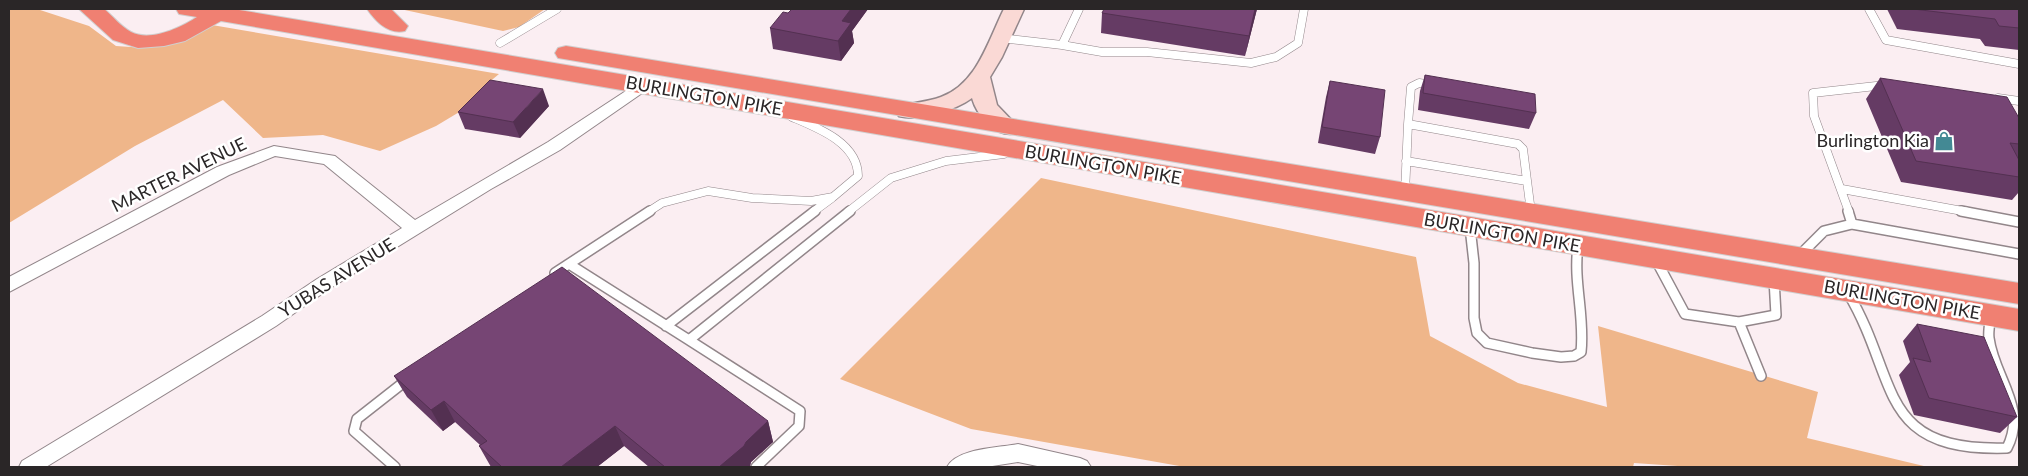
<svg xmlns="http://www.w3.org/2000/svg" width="2028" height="476" viewBox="0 0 2028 476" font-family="Lato,sans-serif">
<rect width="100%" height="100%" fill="#fbeef2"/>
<path fill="#efb68a" d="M9 9H37L89 26 116 46 146 48 178 41 212 25 499 74 487 84 501 87 436 126 380 151 323 135 263 138 223 100 135 146 9 223Z
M400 9H545L519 27 503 31Z
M1041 178 1416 257 1430 336 1518 383 1607 407 1598 326 1818 392 1807 438 1928 467H1692L1634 463 1633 467H1185L971 429 840 379Z"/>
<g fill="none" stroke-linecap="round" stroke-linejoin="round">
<defs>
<path id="lane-far1" d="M1869 9 1886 40 2019 64
M1000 38 1062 45 1079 9
M500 43 557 9
M1062 45 1102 52H1147L1251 63 1276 57 1298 43 1304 9
M1433 85 1419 83 1411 87 1408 124 1518 144 1523 149 1531 212
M1998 98 2019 101
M1406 161 1527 181
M1842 189 1968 212
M1405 193 1408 124
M648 212 662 203 708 191 752 198 811 201 833 197 858 176C858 143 818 128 792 117
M813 212 832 198
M848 212 891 178 946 161 1004 154
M1849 212 1814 116 1813 93 1885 85"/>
<path id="lane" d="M1531 211V214
M1961 211 2019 222
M1852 224 2019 254
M1470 227 1474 263V318L1477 333 1487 343 1532 353 1561 357 1574 356 1581 352C1585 316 1573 282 1578 246
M1799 256 1824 231 1852 224 1848 211
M1656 260 1685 314 1739 322 1761 376
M569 264 689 340
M555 273 650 211
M1848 293C1900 380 1875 452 2007 448 2028 407 1994 378 1989 338 1988 331 1990 322 1991 315
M1739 322 1776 315 1774 279
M666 326 815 211
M395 467 354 431 357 419 408 379
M756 467 799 426 800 411 689 340 850 211"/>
<path id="street" d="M643 81 648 83 651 86 648 89 560 150 491 189 329 289 276 326 46 467H19L22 461 262 316 317 279 402 228 324 164 275 156 229 175 9 292V277L217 167 274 146 335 156 415 220 548 142 638 83Z
M1018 444 1080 458 1087 461 1091 467H1042L1018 462 986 467H947C957 448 998 448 1018 444Z"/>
<path id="secondary" d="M1004 9H1024L1002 57 990 77 997 105 1019 128 1016 133C996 138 977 116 972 98 954 111 920 121 899 116L896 111 899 106C913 103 927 102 941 97 977 84 988 41 1004 9Z"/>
<path id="highway" d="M79 9H104C113 16 120 26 131 32 150 42 180 28 197 17L179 14 176 9H233L2019 309V331L221 21 185 41 164 46 138 48 113 40Z
M367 9H391L408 26 405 31C389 35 376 22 367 9Z
M566 46 2019 283V304L558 58 555 53 558 48Z"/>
</defs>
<use href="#lane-far1" stroke="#92868a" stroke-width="9"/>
<use href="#lane" stroke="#92868a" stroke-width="12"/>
<use href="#street" stroke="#92868a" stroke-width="2"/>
<use href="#secondary" stroke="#92868a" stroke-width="3"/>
<use href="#highway" stroke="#d0cfcf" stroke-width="2"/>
<use href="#lane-far1" stroke="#fff" stroke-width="8"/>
<use href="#lane" stroke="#fff" stroke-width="9"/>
<use href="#street" fill="#fff" fill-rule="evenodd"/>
<use href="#secondary" fill="#fad9d5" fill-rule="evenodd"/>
<use href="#highway" fill="#f08072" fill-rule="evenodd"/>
</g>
<path fill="#653b64" d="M792 9H868L852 31 854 43 841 61 773 49 770 28 788 13Z
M1257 9 1245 56 1101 33 1102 13Z
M1887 9H2019V50L1985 46 1980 39 1897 29Z
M1425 75 1536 113 1529 129 1418 110 1420 91Z
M1880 78 2019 118V192L2012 200 1901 182 1866 99Z
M1330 81 1380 137 1375 154 1318 143 1326 97Z
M549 106 520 138 465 129 458 112Z
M1917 324 2017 417 2000 433 1914 415 1899 375 1910 362 1903 341Z
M394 376 768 421 773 442 751 462 749 467H649L624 446 597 467H491L479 446 480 445 455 422 443 431 407 397Z"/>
<path fill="#533051" d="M851 9H868L852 31 854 43 841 61 838 41 842 21Z
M1255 9H1257L1245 56 1249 36Z
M543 89 549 106 520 138 513 122Z
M444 401 455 422 443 431 431 410Z
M768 421 773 442 751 462 750 467H719Z
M615 426 624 446 597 467H561Z"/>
<path fill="#764574" stroke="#533051" d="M792 9H851L842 21 851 23 838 41 770 28 783 12 788 13Z
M1104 9H1255L1249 36 1102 13Z
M1913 9H2019V28L1999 26 1995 19Z
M1425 75 1535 94 1536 113 1423 93Z
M1880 78 2007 97 2019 118V144L2010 143 2019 160V177L1916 161Z
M490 80 543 89 513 122 458 112Z
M1330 81 1385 90 1380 137 1322 127Z
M562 267 768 421 746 442 744 446 719 467H665L615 426 561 467H502L479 446 487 441 444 401 431 410 394 376Z
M1917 324 1984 337 2017 417 1929 398 1913 358 1931 362Z"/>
<defs>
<symbol id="shop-bare" viewBox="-9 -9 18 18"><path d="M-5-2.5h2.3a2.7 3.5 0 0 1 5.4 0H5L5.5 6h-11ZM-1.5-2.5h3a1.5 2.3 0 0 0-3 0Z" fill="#438994" stroke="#fff" stroke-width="2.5" paint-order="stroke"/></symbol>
</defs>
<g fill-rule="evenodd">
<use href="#shop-bare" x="1930" y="127" width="28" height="28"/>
</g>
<g text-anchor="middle" stroke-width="5" stroke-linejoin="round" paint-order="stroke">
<g font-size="18" fill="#2a2627" stroke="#fff">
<text transform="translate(704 96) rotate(10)" y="6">BURLINGTON PIKE</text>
<text transform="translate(1103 165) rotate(10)" y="6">BURLINGTON PIKE</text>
<text transform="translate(179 175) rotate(-26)" y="6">MARTER AVENUE</text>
<text transform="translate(1502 233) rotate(10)" y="6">BURLINGTON PIKE</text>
<text transform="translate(337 278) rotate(-32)" y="6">YUBAS AVENUE</text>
<text transform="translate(1902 300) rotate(10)" y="6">BURLINGTON PIKE</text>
</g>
<g font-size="18" fill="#2a2627" stroke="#fff" text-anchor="end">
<text x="1929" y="147">Burlington Kia</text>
</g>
</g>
<rect width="2028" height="476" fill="none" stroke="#2a2627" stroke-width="20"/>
</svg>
